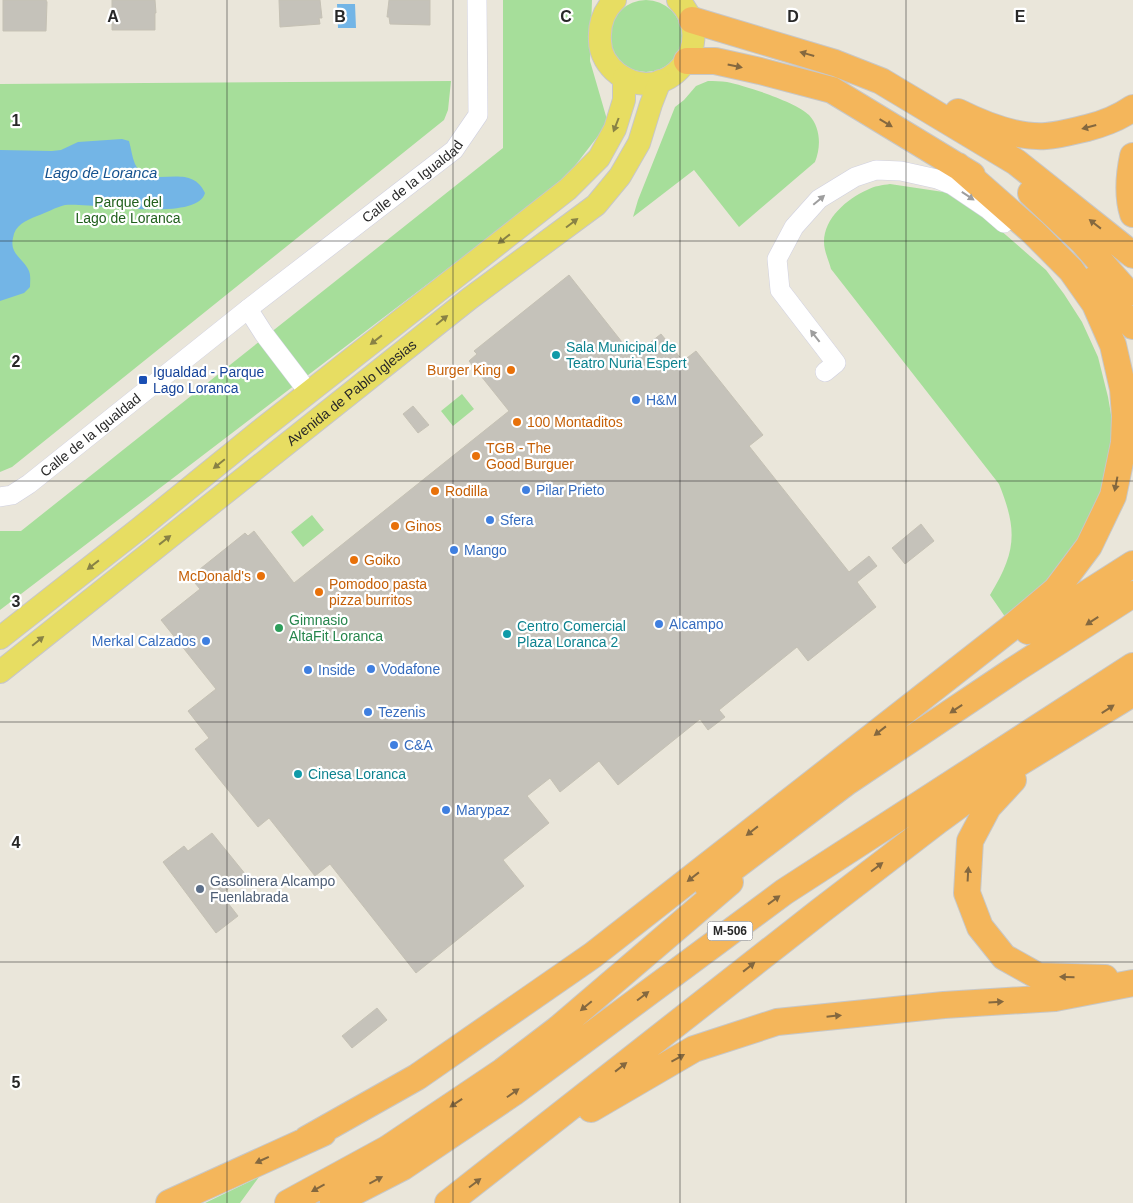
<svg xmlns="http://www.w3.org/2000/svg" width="1133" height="1203" viewBox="0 0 1133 1203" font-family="Helvetica,sans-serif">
<rect width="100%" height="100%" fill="#eae6da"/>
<path fill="#a6de9a" d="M610 36a36 36 0 1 1 72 0a36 36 0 1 1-72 0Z
M503 0H592L590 61 608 123 564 180 0 610V531H21L503 148Z
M451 81 448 110 444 120 12 467 0 472V84Z
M708 81C714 81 721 81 727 82 746 86 796 102 809 115 821 128 821 147 815 162L739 227 694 170 633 217 638 200 675 107 684 100 696 86Z
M890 184 950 193 984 216 1046 270 1064 294 1082 322 1098 357 1108 397 1116 443 1106 494 1051 584 1008 621 990 595C1016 552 1018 531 999 484L831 269C829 261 824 251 824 242 824 218 847 199 867 190 874 186 883 185 890 184Z
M462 394 474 409 453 426 441 411Z
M312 515 324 530 303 547 291 532Z
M259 1177 240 1203H205Z"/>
<path fill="#73b5e6" d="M337 4H355L356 28H338Z
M122 139 129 141C131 148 132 157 135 164 148 193 190 159 205 193 197 223 91 202 65 205 56 207 46 213 37 216 25 221 15 225 13 238 9 254 24 259 29 271 31 276 30 282 30 287L24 293 0 301V150L52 151 61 150 78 142Z"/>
<path fill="#c5c2ba" stroke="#c5c1b4" d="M3 0H46L47 2 46 31H3Z
M112 0H155L156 13H155V30H112Z
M279 0H320L322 18H319L320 24 280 27Z
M389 0H430V25L390 24 389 17H387Z
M569 275 633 356 661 334 683 361 696 351 763 435 749 446 849 572 869 556 877 566 857 582 876 607 808 661 797 647 719 710 725 717 708 730 700 719 618 785 599 761 560 792 550 778 527 796 549 823 503 860 524 886 416 973 330 864 315 876 269 818 258 827 195 749 209 738 188 711 216 689 161 620 200 589 190 577 245 533 248 536 254 531 294 583 509 411 469 361 477 354 474 351Z
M413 406 429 425 418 433 403 414Z
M921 524 934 541 905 564 892 548Z
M212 833 246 875 221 894 238 916 216 933 163 862 184 846 188 851Z
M377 1008 387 1020 352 1048 342 1036Z"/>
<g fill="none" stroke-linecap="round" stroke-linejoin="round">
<defs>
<g id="minor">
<path d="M248 309 264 334 309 393"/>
<path d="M825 372 836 363 780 290 777 259 794 227 819 199 855 177 876 170 901 171 937 179 952 185 989 210 1004 223"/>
<path id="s1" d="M0 497 12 495 29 484 248 309 454 150 478 115 477 0"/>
</g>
<g id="major">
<path d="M615 0C603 11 599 26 600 41 600 54 608 66 618 74 666 109 721 43 678 0"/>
<path d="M0 638 140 528 257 433 568 189 599 158 615 129 624 100V78"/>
<path id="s2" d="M0 672 469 299 596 205 620 176 639 143 651 104 660 81"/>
</g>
<path id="highway" d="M692 20 835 63 881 81 1016 162 1133 255
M687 61H715L760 71 832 90 972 175
M958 112C984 125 1016 138 1046 136 1060 135 1074 131 1087 128 1103 124 1120 117 1133 108
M1133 156C1129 175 1127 195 1133 214
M1031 193 1082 241 1128 293
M1093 280 1133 326
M1028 631 1133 564
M1013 780 988 807 970 841 967 893 980 927 1004 957 1038 976 1105 978
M708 887 847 782 1014 670 1133 594
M591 1109 694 1049 777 1022 944 1005 1055 998 1133 983
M307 1139 417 1077 593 955 1011 628 1056 590 1089 546 1113 496 1124 443 1125 416 1123 389 1113 345 1095 304 1071 270 1033 232 958 166
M169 1203 323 1133
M288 1203 387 1149 503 1071 558 1029 730 882
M333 1203 403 1167 513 1093 784 892 1133 666
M448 1203 819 912 939 820 1006 771 1133 693"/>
</defs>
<use href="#minor" stroke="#d0d0e0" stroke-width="20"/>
<use href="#major" stroke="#c7c7c7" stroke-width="24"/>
<use href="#highway" stroke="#c7c7c7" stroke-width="28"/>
<use href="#minor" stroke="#fff" stroke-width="19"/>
<use href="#major" stroke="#e7dd62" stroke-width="22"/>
<use href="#highway" stroke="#f4b65b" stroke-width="26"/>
</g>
<defs><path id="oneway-solid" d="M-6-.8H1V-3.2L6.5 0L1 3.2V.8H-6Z" transform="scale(1.25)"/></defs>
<g fill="#84683f">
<use href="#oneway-solid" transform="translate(807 54) rotate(-164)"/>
<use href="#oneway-solid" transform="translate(735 66) rotate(12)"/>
<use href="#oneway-solid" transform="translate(886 123) rotate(31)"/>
<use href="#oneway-solid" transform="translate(1089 127) rotate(165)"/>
<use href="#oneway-solid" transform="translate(1095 224) rotate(-142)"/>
<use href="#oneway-solid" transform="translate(1116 484) rotate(101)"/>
<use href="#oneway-solid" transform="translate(1092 621) rotate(147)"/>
<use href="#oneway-solid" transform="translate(956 709) rotate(146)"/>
<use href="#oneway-solid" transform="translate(1108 709) rotate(-33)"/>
<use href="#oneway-solid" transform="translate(880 731) rotate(142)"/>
<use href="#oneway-solid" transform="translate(752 831) rotate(142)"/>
<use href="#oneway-solid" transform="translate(877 867) rotate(-37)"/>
<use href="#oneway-solid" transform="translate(968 874) rotate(-87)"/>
<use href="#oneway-solid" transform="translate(693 877) rotate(142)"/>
<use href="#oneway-solid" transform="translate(774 900) rotate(-36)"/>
<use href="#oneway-solid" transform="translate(749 967) rotate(-38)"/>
<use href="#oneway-solid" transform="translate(1067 977) rotate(-179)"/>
<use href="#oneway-solid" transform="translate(643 996) rotate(-37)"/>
<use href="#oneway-solid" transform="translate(996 1002) rotate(-3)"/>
<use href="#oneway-solid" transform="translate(586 1006) rotate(140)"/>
<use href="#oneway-solid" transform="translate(834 1016) rotate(-6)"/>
<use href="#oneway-solid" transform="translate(678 1058) rotate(-29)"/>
<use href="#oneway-solid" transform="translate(621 1067) rotate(-38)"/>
<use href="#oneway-solid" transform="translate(513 1093) rotate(-35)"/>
<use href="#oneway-solid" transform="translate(456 1103) rotate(146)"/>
<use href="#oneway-solid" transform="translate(262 1160) rotate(155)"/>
<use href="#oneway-solid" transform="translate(376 1180) rotate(-28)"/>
<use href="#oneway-solid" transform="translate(475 1183) rotate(-37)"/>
<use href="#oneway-solid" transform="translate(318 1188) rotate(151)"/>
</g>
<g fill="#888245">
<use href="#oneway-solid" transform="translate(616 125) rotate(111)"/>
<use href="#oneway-solid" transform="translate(572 223) rotate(-37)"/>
<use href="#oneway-solid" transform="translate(504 239) rotate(142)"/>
<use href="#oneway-solid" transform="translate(442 320) rotate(-39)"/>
<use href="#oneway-solid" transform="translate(376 340) rotate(142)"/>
<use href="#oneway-solid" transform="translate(219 464) rotate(141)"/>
<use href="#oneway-solid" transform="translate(165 540) rotate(-38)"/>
<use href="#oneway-solid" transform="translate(93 565) rotate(142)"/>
<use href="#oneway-solid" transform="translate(38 641) rotate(-39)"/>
</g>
<g fill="#9e9e9e">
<use href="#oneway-solid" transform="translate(968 196) rotate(34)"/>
<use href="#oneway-solid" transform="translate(819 200) rotate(-40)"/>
<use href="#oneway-solid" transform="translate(815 336) rotate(-128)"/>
</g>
<path fill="none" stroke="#282828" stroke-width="1" stroke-opacity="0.55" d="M227 0V1203M453 0V1203M680 0V1203M906 0V1203M0 241H1133M0 481H1133M0 722H1133M0 962H1133"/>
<g fill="#0f9aa8" stroke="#fff" stroke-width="2">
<circle cx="556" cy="355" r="5"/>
<circle cx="507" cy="634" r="5"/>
<circle cx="298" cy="774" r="5"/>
</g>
<g fill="#e8710a" stroke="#fff" stroke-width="2">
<circle cx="511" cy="370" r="5"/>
<circle cx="517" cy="422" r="5"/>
<circle cx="476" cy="456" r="5"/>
<circle cx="435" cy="491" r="5"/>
<circle cx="395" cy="526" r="5"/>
<circle cx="354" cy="560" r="5"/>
<circle cx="261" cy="576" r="5"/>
<circle cx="319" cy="592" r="5"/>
</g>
<rect fill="#1a4fb4" stroke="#fff" stroke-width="2" x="138" y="375" width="10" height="10" rx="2.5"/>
<g fill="#3f7fe0" stroke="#fff" stroke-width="2">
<circle cx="636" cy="400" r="5"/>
<circle cx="526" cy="490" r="5"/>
<circle cx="490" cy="520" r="5"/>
<circle cx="454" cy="550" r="5"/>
<circle cx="659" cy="624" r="5"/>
<circle cx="206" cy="641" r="5"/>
<circle cx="371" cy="669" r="5"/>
<circle cx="308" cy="670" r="5"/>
<circle cx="368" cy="712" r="5"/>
<circle cx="394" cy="745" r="5"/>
<circle cx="446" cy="810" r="5"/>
</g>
<circle fill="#2e9e5b" stroke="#fff" stroke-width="2" cx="279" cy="628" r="5"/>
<circle fill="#5c6f8a" stroke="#fff" stroke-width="2" cx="200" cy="889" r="5"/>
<g text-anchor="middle" stroke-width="4.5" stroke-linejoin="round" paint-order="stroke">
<rect fill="#fff" stroke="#686868" stroke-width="1" x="707.5" y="921.5" width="45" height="19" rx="4"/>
<g font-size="12" font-weight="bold" fill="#282828">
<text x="730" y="935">M-506</text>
</g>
<g font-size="14" fill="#282828" stroke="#fff">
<text dy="5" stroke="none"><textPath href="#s1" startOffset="521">Calle de la Igualdad</textPath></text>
<text dy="5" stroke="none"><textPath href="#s2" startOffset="449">Avenida de Pablo Iglesias</textPath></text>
<text dy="5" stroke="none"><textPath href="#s1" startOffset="111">Calle de la Igualdad</textPath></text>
</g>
<g font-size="14" fill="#21601d" stroke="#fff">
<text x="128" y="207">Parque del<tspan x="128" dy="16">Lago de Loranca</tspan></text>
</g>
<g font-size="14" fill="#0d838f" stroke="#fff" text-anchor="start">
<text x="566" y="352">Sala Municipal de<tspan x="566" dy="16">Teatro Nuria Espert</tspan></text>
<text x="517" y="631">Centro Comercial<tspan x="517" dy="16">Plaza Loranca 2</tspan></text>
<text x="308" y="779">Cinesa Loranca</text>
</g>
<g font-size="14" fill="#c56008" stroke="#fff" text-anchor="start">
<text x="501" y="375" text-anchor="end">Burger King</text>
<text x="527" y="427">100 Montaditos</text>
<text x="486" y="453">TGB - The<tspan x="486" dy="16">Good Burguer</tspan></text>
<text x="445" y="496">Rodilla</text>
<text x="405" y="531">Ginos</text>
<text x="364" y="565">Goiko</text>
<text x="251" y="581" text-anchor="end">McDonald's</text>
<text x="329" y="589">Pomodoo pasta<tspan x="329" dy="16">pizza burritos</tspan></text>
</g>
<g font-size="14" fill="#164399" stroke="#fff" text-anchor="start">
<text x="153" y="377">Igualdad - Parque<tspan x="153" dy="16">Lago Loranca</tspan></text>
</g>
<g font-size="14" fill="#366cbe" stroke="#fff" text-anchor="start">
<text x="646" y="405">H&amp;M</text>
<text x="536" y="495">Pilar Prieto</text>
<text x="500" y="525">Sfera</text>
<text x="464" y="555">Mango</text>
<text x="669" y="629">Alcampo</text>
<text x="196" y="646" text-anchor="end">Merkal Calzados</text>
<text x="381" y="674">Vodafone</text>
<text x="318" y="675">Inside</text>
<text x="378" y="717">Tezenis</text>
<text x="404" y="750">C&amp;A</text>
<text x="456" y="815">Marypaz</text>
</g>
<g font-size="14" fill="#27864d" stroke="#fff" text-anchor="start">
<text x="289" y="625">Gimnasio<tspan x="289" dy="16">AltaFit Loranca</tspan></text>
</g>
<g font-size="14" fill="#4e5e75" stroke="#fff" text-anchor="start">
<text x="210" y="886">Gasolinera Alcampo<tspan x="210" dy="16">Fuenlabrada</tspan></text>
</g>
<g font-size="15" font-style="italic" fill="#15528f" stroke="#fff">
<text x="101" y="178">Lago de Loranca</text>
</g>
</g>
<g font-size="16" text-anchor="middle" font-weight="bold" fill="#282828" stroke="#fff" stroke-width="4.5" stroke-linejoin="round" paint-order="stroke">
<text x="113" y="22">A</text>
<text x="340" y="22">B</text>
<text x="566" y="22">C</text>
<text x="793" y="22">D</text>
<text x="1020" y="22">E</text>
<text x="16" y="126">1</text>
<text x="16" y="367">2</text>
<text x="16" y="607">3</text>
<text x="16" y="848">4</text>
<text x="16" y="1088">5</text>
</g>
</svg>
